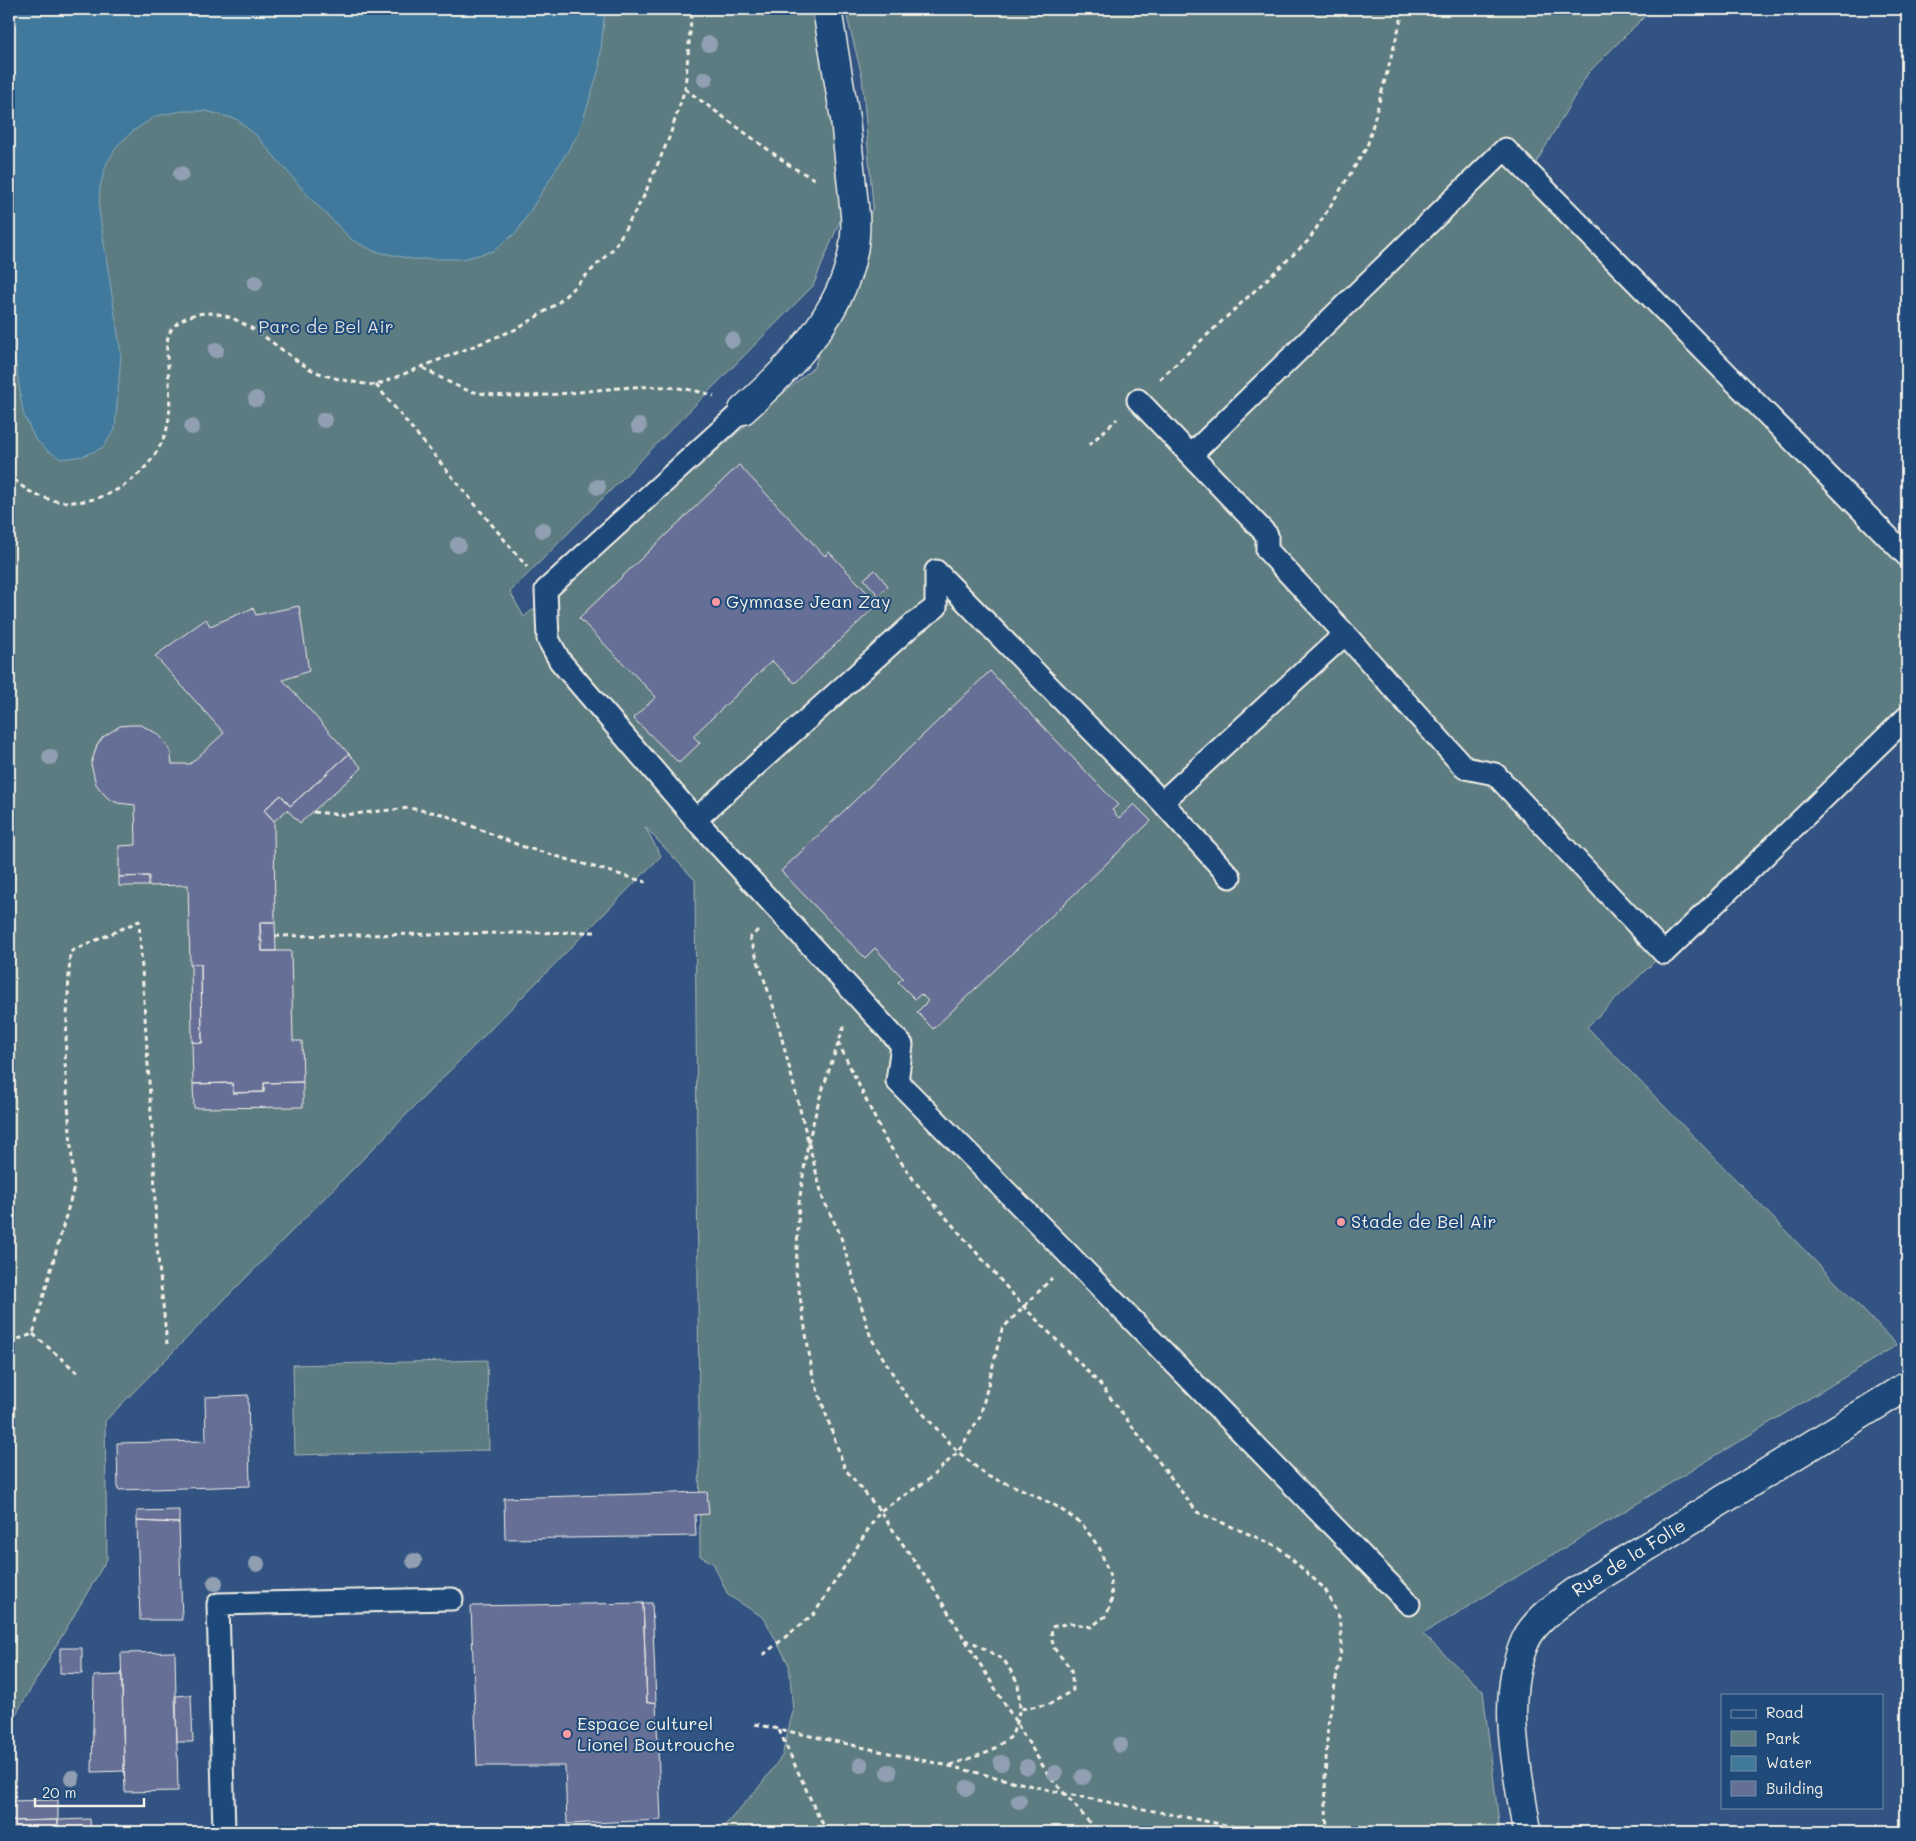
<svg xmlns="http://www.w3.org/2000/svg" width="1916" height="1841" viewBox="0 0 1916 1841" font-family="Mali,sans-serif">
<rect width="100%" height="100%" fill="#335482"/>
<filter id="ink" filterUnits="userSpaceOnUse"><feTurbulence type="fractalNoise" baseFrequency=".02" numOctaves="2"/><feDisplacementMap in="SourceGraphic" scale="10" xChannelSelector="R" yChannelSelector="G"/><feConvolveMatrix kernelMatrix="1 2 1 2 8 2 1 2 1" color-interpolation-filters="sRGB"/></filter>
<g filter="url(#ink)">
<path fill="#5d7c81" stroke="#a8b6b4" d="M9 9H826L852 191 813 286 510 592 524 617 814 367 873 207 862 76 845 9H1652L1588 73 1529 175 1907 556V717L1587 1027 1897 1345 1423 1634 1483 1691 1500 1832H719L759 1787 782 1756 793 1711 789 1665 764 1618 728 1595 713 1563 700 1556 695 880 645 827 661 856 105 1421 107 1559 9 1726Z
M487 1360 489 1450 295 1455 293 1365Z"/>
<path fill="#41799b" stroke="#89a9ba" d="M9 9H605L599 69 579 133 517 232 493 251 463 259H412L374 251 352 240 310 198 257 136 236 119 206 111H182L156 116 133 131 117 146 106 165 100 187 99 210 121 354 115 430 102 448 83 456 61 459 48 451 35 439 23 413 11 330 9 324Z"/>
<path fill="#667097" stroke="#f4f1e8" d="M739 465 825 556 829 552 878 604 795 683 772 661 693 736 700 743 679 763 633 718 656 697 579 618Z
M875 570 888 586 878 595 864 579Z
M299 606 309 671 283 680 349 754 290 806 281 795 264 810 274 821 275 922H260V941H262V951H291L293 1041H302L303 1082 264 1083V1092L233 1093 232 1083 193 1084 192 1042 202 1043 201 964 190 965 188 885 148 886 149 876 119 877V846L136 845 135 805 118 803 109 799 102 792 96 784 91 764 97 745 103 737 120 726 130 725H141L158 734 165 742 170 751 172 764H190L224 733 155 656 206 619 210 626 253 608 256 615Z
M990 671 1118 805 1112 810 1119 818 1134 804 1151 821 933 1029 917 1012 928 1001 921 994 915 999 898 982 903 978 875 948 865 958 781 871Z
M349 754 362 768 300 823 287 810 274 821 264 810 281 795 290 806Z
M149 876 148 886H119V877Z
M260 922H275L276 951H262Z
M191 964H201L202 1043 192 1042Z
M303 1082V1107L194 1108 193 1084 232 1083 233 1093 264 1092V1083Z
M248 1395 250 1486 118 1490 117 1443 206 1441 205 1397Z
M707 1492 709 1514 695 1515 696 1536 505 1539 504 1498Z
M179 1510V1523L137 1521V1511Z
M137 1521 179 1523 182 1620H140Z
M643 1603 647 1703 656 1702 661 1820 567 1824 565 1766H477L471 1606Z
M643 1603H652L656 1702 647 1703Z
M60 1648H82V1674L60 1673Z
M175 1652 178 1791 125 1792 121 1653Z
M122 1675 124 1771 92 1772 94 1676Z
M191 1695 193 1742H177L175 1696Z
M58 1800V1820L9 1821V1801Z
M90 1819 91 1832H58V1820Z
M58 1820V1832H9V1821Z"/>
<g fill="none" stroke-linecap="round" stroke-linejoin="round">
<defs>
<path id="lane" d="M1138 400 1267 535V550L1345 634
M743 410 546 590 548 639 560 661 703 828 902 1045 897 1081 1072 1258 1409 1604
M1191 455 1505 149 1907 556
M936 571 1162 802 1230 877
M1162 802 1345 634 1465 768 1495 774 1664 953 1907 717
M695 820 912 625 936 607V571
M224 1832 218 1604 452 1599"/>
<path id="street" d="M743 410C798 361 861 294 855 215L845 119 827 9
M1527 1832C1518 1770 1499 1699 1526 1639 1536 1619 1564 1600 1582 1587L1907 1386"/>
</defs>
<use href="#lane" stroke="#f4f1e8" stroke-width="25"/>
<use href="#street" stroke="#f4f1e8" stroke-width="31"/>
<path stroke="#f4f1e8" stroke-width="3" stroke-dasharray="5 4" stroke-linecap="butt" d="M1245 11 1250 9
M685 89 792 167 818 181
M423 368C437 375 460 390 475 392 553 408 638 370 714 396
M1160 379 1309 240 1367 147 1404 9
M376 385 527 567
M1089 445 1117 419
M9 472C18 486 31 494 48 499 95 512 146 482 164 437 173 417 169 388 168 366 167 356 165 342 170 332 174 323 187 316 197 314 238 306 277 350 310 369 324 377 359 384 376 385L519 328 558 303 614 248 643 198 669 138 685 89 692 9
M313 812 344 815 409 808 442 814 521 846 646 882
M758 930 750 938 774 1008 823 1199 840 1234 871 1338 905 1394 958 1452 987 1476 1019 1488 1056 1506 1082 1524 1100 1549 1110 1577 1112 1598 1107 1615 1091 1627 1070 1623 1051 1627 1053 1647 1071 1669 1073 1690 1050 1704 1020 1709
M275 936 595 932
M844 1026 819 1100 808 1143 799 1203 796 1272 813 1377 845 1469 880 1511 935 1591 1046 1771C1062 1793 1081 1810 1096 1832
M838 1042 886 1141 916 1183 1023 1306 1100 1384 1197 1512 1277 1546 1325 1589 1339 1617 1342 1644 1328 1725 1325 1778 1327 1832
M33 1334 78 1373
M9 1342 33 1334 74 1187 65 1063 70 952 139 921 154 1161 156 1237 167 1344
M763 1655 814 1614 880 1511 928 1480 958 1452 980 1417 1002 1329 1052 1278
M755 1724 949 1766 1062 1793 1261 1832
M779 1730 820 1820 830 1832
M950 1765 989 1752 1012 1736 1020 1709 1018 1683 1004 1660 976 1644 966 1640"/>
<use href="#lane" stroke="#1f4a7a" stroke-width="21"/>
<use href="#street" stroke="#1f4a7a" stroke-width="28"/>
</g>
<g fill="#90a0b2">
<circle cx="709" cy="44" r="8"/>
<circle cx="705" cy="79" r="8"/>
<circle cx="181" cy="174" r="8"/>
<circle cx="255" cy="283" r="8"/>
<circle cx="732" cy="340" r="8"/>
<circle cx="216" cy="350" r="8"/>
<circle cx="256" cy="399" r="8"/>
<circle cx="324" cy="420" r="8"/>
<circle cx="639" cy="426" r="8"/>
<circle cx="192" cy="427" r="8"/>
<circle cx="598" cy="487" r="8"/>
<circle cx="543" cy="530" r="8"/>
<circle cx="458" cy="545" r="8"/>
<circle cx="50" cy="757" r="8"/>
<circle cx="414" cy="1561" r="8"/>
<circle cx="257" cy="1564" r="8"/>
<circle cx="215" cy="1583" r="8"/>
<circle cx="1120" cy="1745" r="8"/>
<circle cx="1001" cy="1763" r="8"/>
<circle cx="861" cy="1765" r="8"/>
<circle cx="1027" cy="1767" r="8"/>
<circle cx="889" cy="1772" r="8"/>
<circle cx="1055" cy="1773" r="8"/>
<circle cx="1083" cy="1777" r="8"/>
<circle cx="72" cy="1778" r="8"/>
<circle cx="967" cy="1788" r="8"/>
<circle cx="1019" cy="1801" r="8"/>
</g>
</g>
<g fill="#ff9aa2" stroke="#1f4a7a" stroke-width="2">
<circle cx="716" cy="602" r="5"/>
<circle cx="1341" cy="1222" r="5"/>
<circle cx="567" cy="1734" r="5"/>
</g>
<g text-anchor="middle" stroke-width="4" stroke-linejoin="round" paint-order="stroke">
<g font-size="18" fill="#dddfd9" stroke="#1f4a7a">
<text x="326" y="333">Parc de Bel Air</text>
</g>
<g font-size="18" fill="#f4f1e8" stroke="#1f4a7a" text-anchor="start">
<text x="726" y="608">Gymnase Jean Zay</text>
<text x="1351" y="1228">Stade de Bel Air</text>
<text x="577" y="1730">Espace culturel<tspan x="577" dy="21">Lionel Boutrouche</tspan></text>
</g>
<g font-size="18" fill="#f4f1e8" stroke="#1f4a7a">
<text transform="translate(1629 1558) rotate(-32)" y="6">Rue de la Folie</text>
</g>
</g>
<rect width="1916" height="1841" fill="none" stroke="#1f4a7a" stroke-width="30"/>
<rect x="15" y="15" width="1886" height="1811" fill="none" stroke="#f4f1e8" stroke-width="2" filter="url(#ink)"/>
<rect x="1721" y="1694" width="162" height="115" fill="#1f4a7a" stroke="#748da6"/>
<rect x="1731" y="1710" width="25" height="8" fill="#1f4a7a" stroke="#748da6"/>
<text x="1766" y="1718" font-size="15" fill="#f4f1e8">Road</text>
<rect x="1731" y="1731" width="25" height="15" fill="#5d7c81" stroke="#748da6"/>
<text x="1766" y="1744" font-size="15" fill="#f4f1e8">Park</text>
<rect x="1731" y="1756" width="25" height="15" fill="#41799b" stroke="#748da6"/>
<text x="1766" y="1768" font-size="15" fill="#f4f1e8">Water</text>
<rect x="1731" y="1781" width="25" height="15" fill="#667097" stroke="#748da6"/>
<text x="1766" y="1794" font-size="15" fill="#f4f1e8">Building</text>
<path d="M35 1798v8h109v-8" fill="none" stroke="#f4f1e8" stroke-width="2.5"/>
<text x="42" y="1798" font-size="15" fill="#f4f1e8" stroke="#1f4a7a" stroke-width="4" paint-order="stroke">20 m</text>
</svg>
